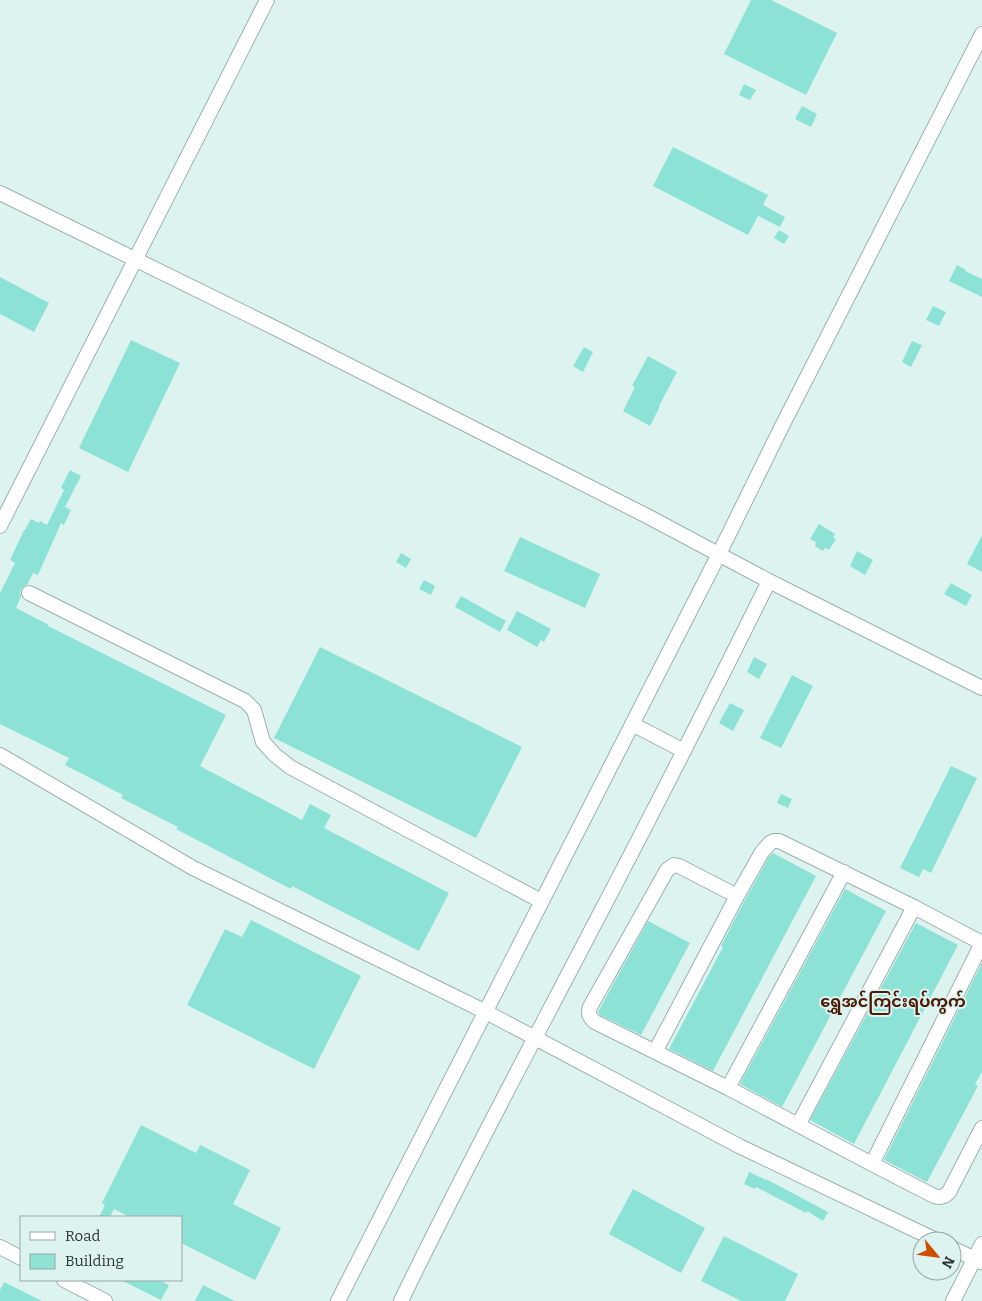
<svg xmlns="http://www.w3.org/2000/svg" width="982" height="1301" viewBox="0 0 982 1301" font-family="Bitter,'Noto Sans Myanmar',serif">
<rect width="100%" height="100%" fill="#dcf3ef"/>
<path fill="#8de2d6" d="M751 0H771L837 33 806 95 724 54Z
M744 84 756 90 750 100 739 95Z
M802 106 817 114 811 127 795 119Z
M673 147 768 195 763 205 785 217 780 227 758 216 748 235 653 186Z
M779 230 789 236 784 244 774 238Z
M957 265 966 270 965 271 982 279V297L949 281Z
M0 277 49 303 34 332 0 314Z
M933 306 946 312 939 326 926 320Z
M131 340 180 363 128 472 79 448Z
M912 341 922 345 911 367 902 362Z
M584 347 593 352 583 372 573 366Z
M648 356 677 372 659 406H660L650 426 623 411 635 387 632 386Z
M70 470 81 476 65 507 71 510 64 525 61 523 38 575 33 573 27 585 21 589 20 593 21 596 16 608 49 625 48 626 226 715 200 766 302 820 310 804 331 815 324 828 449 893 419 951 292 886 291 889 176 829 178 827 121 798 123 795 65 765 69 758 0 724V593L15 563 10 560 24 530H25L31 519 39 523 40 521 47 525 64 490 61 488Z
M819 524 835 534 833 538 836 539 829 550 825 548 823 551 815 546 816 542 810 539Z
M982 535V572L967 564Z
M520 537 600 574 585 608 504 571Z
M857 551 873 560 865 575 850 566Z
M401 553 411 559 406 568 396 562Z
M424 580 435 586 431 595 419 589Z
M951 583 972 595 966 606 944 594Z
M461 596 506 621 500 632 455 607Z
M517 611 551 629 544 642 541 640 537 647 507 630Z
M320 647 522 747 476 838 274 738Z
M754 657 767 664 759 679 747 672Z
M792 675 813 686 781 748 760 738Z
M730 703 744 710 733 731 719 723Z
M951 766 977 778 931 873 923 869 919 877 900 868Z
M781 794 792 799 788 808 777 803Z
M773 853 816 876 713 1071 669 1049 723 947 721 946 745 900 769 857Z
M845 889 886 911 782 1107 740 1084Z
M251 920 361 976 314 1069 187 1005 225 929 242 937Z
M648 921 690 943 641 1035 600 1015 598 1012Z
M916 923 958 945 854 1144 810 1120Z
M982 963V1072L975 1084 978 1086 927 1182 884 1160Z
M141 1125 196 1153 200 1145 250 1170 233 1204 281 1228 255 1280 181 1243V1217H130L114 1209 110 1217H99L105 1205 102 1203Z
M749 1172 766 1180V1179L828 1212 823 1221 807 1211 806 1213 756 1187 755 1189 744 1184Z
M633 1189 705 1228 681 1273 609 1234Z
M724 1236 798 1274 785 1301H741L701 1281Z
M121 1280H159L169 1285 161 1300Z
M4 1282 42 1301H0V1290Z
M203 1285 235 1301H195Z"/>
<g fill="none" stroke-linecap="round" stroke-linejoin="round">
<defs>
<path id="minor" d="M0 193 275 328 647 516 769 581 982 688
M0 526 267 0
M29 593 245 701 254 710 263 742 275 755 290 767 541 901
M632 724 684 751
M0 755 193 868 486 1012 739 1146 938 1241
M737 896 679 866 674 865 667 870 590 1007C588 1014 589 1017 595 1022L728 1088 844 872
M655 1052 737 896 762 852 770 843 774 841H779L914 907 982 943
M728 1088 872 1164 982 943
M798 1125 914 907
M872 1164 934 1196C941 1198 944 1197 949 1192L982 1128
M0 1247 21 1258
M952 1248 981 1262
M64 1280 105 1301
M338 1301 719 554 780 430 982 34
M401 1301C462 1174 529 1050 594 925 654 811 712 696 769 581
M953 1301 982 1244"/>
</defs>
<use href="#minor" stroke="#9cb1ae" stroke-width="16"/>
<use href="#minor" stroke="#fff" stroke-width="14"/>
</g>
<g text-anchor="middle" stroke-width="4" stroke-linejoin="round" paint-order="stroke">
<g font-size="16" font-weight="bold" fill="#4c1c06" stroke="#dcf3ef">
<text x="893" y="1007">ရွှေအင်ကြင်းရပ်ကွက်</text>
</g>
</g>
<rect x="20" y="1216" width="162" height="65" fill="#dcf3ef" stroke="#96a7a4"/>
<rect x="30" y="1232" width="25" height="8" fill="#ffffff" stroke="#96a7a4"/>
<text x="65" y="1241" font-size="15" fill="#2c3534">Road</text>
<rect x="30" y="1254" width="25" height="15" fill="#8de2d6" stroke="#96a7a4"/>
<text x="65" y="1266" font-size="15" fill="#2c3534">Building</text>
<g transform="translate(937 1256) rotate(119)"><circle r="24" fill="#dcf3ef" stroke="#96a7a4"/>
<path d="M0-4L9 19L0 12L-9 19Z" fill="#d14d00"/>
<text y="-8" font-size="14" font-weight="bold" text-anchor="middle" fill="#2c3534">N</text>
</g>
</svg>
